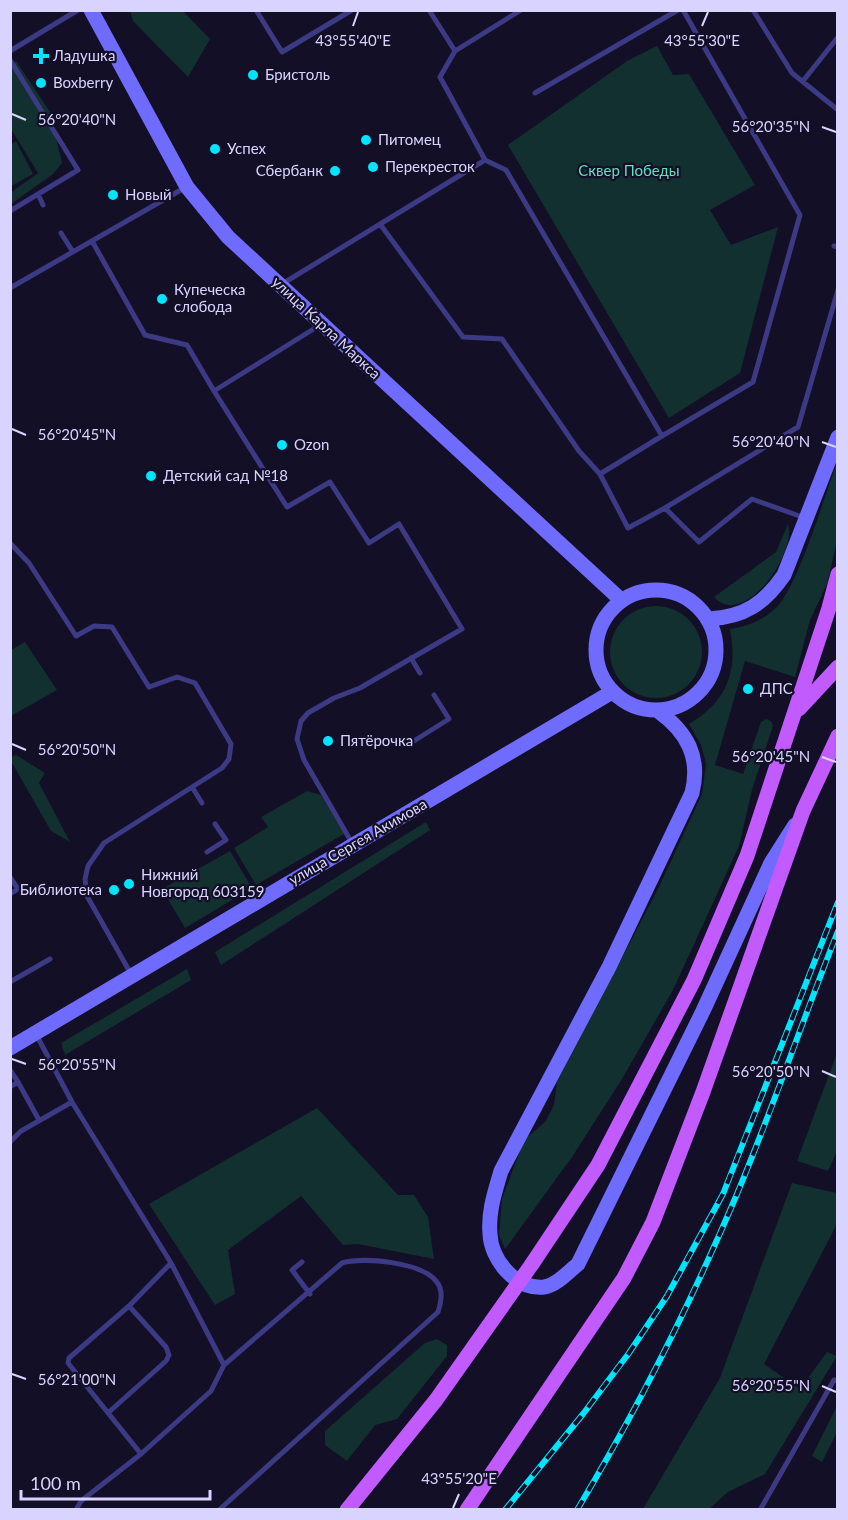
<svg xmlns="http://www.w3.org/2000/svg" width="848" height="1520" viewBox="0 0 848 1520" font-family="Lato,sans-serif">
<rect width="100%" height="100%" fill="#130f26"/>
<path fill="#12302f" d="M130 11H183L210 39 188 77 133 21Z
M657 46 673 75 689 74 755 185 710 210 731 245 778 227 740 373 669 418 508 145 627 61Z
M16 61 50 112 62 163 53 174 11 204 10 193 38 173 11 129V65Z
M16 141 33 174 11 186V144Z
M837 462V541L827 584 810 620 795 677 745 661 715 765 743 774 761 722 766 719 771 721 773 726 752 790 739 846 673 990 622 1079 572 1157 505 1249 499 1235 502 1199 524 1140 545 1122 554 1105 557 1082 659 887 702 794 706 764 701 745 689 724C727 701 738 672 730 629 748 626 762 621 776 608 798 586 825 495 837 462Z
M788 524C797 553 744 630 714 597L776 552Z
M610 652a46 46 0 1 1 92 0a46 46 0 1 1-92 0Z
M25 642 57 690 11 716V650Z
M16 755 45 773 39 783 70 842 51 831 11 761V757Z
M307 791 321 795 344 834 256 885 234 848 268 827 261 817Z
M426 822 430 830 221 965 215 952Z
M230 851 252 888 185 928 162 889Z
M187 969 191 980 65 1055 61 1043Z
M837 1053V1151L828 1171 797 1161Z
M317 1108 398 1195H414L428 1217 434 1259 358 1244 343 1245 301 1196 228 1250 235 1294 215 1305 149 1204Z
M792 1183 837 1193V1224L764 1364 800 1389 827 1352 837 1356 765 1474 728 1492 709 1509H643L720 1378Z
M437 1339 447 1345V1356L397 1419 375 1425 347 1461 325 1445V1431L425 1343Z
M837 1406V1432L822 1462 812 1456Z"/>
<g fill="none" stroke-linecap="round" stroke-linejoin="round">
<path stroke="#3d3a85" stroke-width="5" d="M256 10 282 52 352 10
M429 10 455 51
M753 10 792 73 838 110
M10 51 78 10
M10 60 78 170 10 211
M803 81 838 37
M535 93 678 10
M485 160 506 170 662 436 753 382 800 215 683 10
M38 194 43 205
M380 224 463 337 502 339 579 451 600 474 628 528 665 508 699 542 752 499 805 518
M61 233 73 252
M92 241 145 335 187 345 214 391
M834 246 838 247
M282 284 485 160 440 77 455 51 521 10
M10 288 186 187
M320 325 214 391 287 507 330 482 369 543 399 524 462 629 360 688 334 698 308 713 301 721 297 739 304 760 352 843
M600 474 662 436
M665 508 798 427 838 290
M10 543 29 563 76 636 94 626 112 627 149 687 177 677 195 683 231 744 229 759 222 768 104 843 88 866 85 879 87 896 131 974
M411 658 420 673
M409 744 449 719 434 695
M192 787 202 803
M207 852 226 840 215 824
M10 877 18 889 10 894
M10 982 50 959
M37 1036 72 1102 171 1263 224 1365
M10 1070 18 1082
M10 1087 18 1082 39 1120
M10 1142 21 1131 72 1102
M302 1262 292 1270 310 1294
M109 1412 166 1361 169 1355 166 1347 129 1306
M141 1454 68 1363 69 1358 129 1306 171 1263
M76 1510 81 1501 141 1454 211 1391 224 1365 342 1263C364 1257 421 1262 436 1281 444 1290 441 1302 438 1312L219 1510
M760 1510 834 1380 838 1381"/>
<path stroke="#6f6bff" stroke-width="15" d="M91 10 187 187 228 237 620 599
M596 650a60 60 0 1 1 120 0a60 60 0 1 1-120 0Z
M709 619C744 617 764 604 784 575L838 437
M658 711C687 732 701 757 692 793L609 967 501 1171C495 1192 488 1211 490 1234 491 1259 515 1290 544 1287 557 1285 568 1272 578 1264L703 1011 771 863 795 825
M10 1048 612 692"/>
<path stroke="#c25bff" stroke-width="15" d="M799 709 838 667
M532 1264 598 1165 694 980 747 856 829 608 838 574
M467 1510 624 1278 653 1222 703 1092 803 811 838 736"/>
<defs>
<path id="rail" d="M505 1510 583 1414 629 1353 667 1296 723 1194 838 902
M577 1510C638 1408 691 1303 737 1194 773 1108 803 1019 838 931"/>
</defs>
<use href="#rail" stroke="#00e5ff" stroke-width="6"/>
<use href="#rail" stroke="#130f26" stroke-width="4" stroke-dasharray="11" stroke-linecap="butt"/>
<path stroke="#c25bff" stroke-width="15" d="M347 1510 436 1400 532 1264"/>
</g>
<path fill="none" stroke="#d9d4ff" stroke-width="2" d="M353 26 358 12M702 26 708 12M12 114 26 120M822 127 836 132M12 429 26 435M822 442 836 447M12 744 26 750M822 757 836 762M12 1059 26 1064M822 1071 836 1077M12 1374 26 1379M822 1386 836 1392M453 1508 459 1494"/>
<g fill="#00e5ff" stroke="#130f26" stroke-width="2">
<path d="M38 47h6v6h6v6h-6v6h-6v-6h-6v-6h6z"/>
<circle cx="253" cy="75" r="6"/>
<circle cx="41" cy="83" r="6"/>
<circle cx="366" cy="140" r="6"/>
<circle cx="215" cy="149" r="6"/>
<circle cx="373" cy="167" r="6"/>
<circle cx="335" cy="171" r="6"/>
<circle cx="113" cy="195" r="6"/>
<circle cx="162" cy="299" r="6"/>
<circle cx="282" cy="445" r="6"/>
<circle cx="151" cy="476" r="6"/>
<circle cx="748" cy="689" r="6"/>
<circle cx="328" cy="741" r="6"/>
<circle cx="129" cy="884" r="6"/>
<circle cx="114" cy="890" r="6"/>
</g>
<g text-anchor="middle" stroke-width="4.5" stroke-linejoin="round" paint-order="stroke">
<g font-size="15" fill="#d9d4ff" stroke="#130f26" text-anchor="start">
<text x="53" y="61">Ладушка</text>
<text x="265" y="80">Бристоль</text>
<text x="53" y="88">Boxberry</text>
<text x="378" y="145">Питомец</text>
<text x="227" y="154">Успех</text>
<text x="385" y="172">Перекресток</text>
<text x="323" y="176" text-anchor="end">Сбербанк</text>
<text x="125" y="200">Новый</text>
<text x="174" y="295">Купеческа<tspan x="174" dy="17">слобода</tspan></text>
<text x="294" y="450">Ozon</text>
<text x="163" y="481">Детский сад №18</text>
<text x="760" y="694">ДПС</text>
<text x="340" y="746">Пятёрочка</text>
<text x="141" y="880">Нижний<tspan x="141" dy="17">Новгород 603159</tspan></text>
<text x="102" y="895" text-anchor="end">Библиотека</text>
</g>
<g font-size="15" fill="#5fe0c0" stroke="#130f26">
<text x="629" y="176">Сквер Победы</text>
</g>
<g font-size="15" fill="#d9d4ff" stroke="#130f26">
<text transform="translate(326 328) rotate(43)" y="5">улица Карла Маркса</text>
<text transform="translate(358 842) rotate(-30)" y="5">улица Сергея Акимова</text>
</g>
</g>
<g font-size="15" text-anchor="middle" fill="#d9d4ff" stroke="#130f26" stroke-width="4.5" stroke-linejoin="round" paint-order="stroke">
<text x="353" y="46">43°55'40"E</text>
<text x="702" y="46">43°55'30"E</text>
<text x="77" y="125">56°20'40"N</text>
<text x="771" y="132">56°20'35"N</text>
<text x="77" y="440">56°20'45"N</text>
<text x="771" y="447">56°20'40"N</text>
<text x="77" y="755">56°20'50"N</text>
<text x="771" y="762">56°20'45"N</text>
<text x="77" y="1070">56°20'55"N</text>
<text x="771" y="1077">56°20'50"N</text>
<text x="77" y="1385">56°21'00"N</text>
<text x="771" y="1391">56°20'55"N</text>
<text x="459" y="1484">43°55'20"E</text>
</g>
<rect width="848" height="1520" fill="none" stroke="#d9d4ff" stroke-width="24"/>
<path d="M21 1490v9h189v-9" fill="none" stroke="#d9d4ff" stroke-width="3"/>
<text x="30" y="1490" font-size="18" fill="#d9d4ff" stroke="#130f26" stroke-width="4.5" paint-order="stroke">100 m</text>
</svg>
